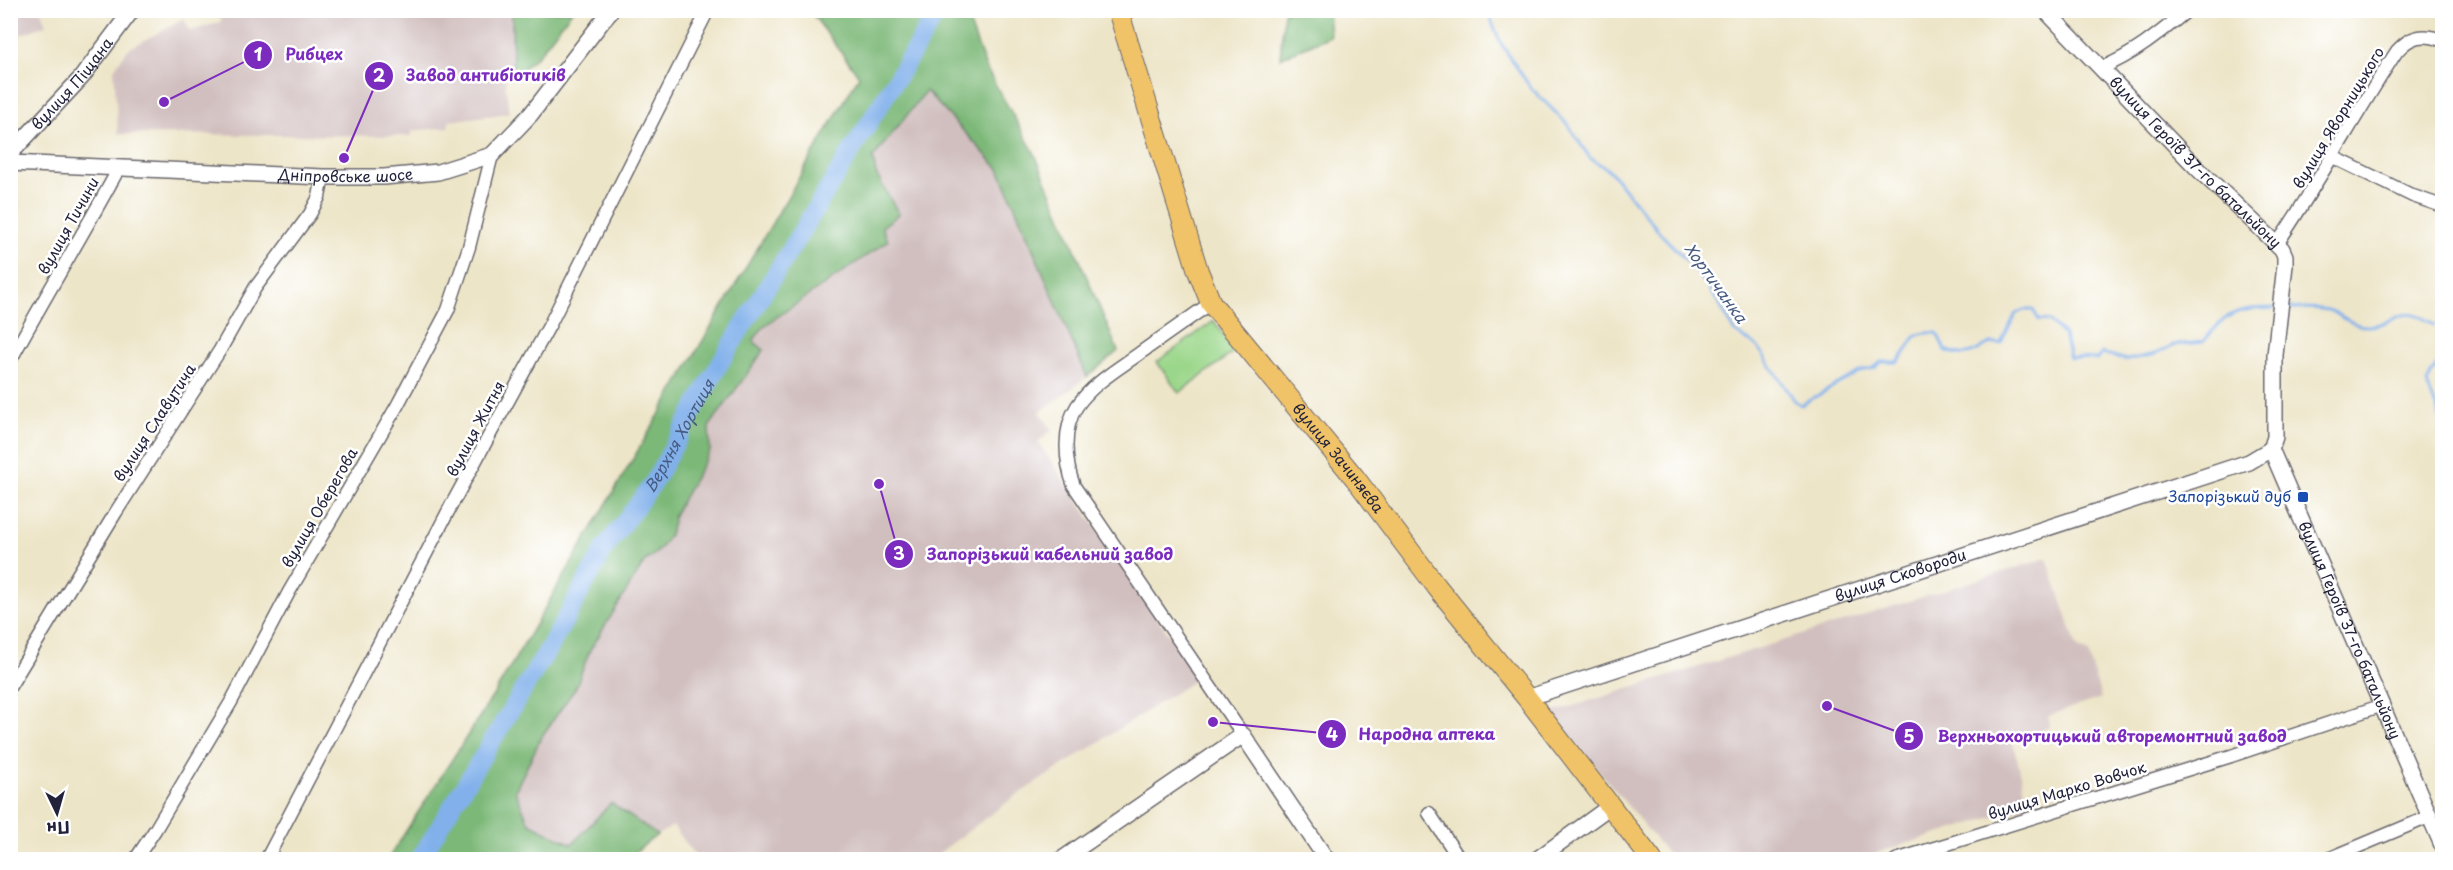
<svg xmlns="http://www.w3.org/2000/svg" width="2453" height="870" viewBox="0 0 2453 870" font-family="'Playpen Sans',sans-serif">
<rect width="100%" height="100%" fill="#fff"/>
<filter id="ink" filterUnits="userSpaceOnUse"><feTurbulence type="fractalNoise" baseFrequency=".0167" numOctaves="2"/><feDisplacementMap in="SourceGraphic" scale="12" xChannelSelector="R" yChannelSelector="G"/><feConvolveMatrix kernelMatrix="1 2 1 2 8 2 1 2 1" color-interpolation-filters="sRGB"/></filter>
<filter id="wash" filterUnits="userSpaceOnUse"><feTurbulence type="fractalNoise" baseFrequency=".008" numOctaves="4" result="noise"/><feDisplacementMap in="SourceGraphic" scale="24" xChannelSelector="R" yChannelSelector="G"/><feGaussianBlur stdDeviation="1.35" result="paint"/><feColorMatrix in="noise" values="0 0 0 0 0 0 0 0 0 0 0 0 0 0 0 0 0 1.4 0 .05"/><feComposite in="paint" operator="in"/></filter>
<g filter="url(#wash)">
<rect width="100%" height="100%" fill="#ede5c8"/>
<path fill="#d1bfbf" d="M11 10 41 11 46 25 11 38Z
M220 11H512L513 78H505L509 113 449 121V127L412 131V136L118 134 114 69 128 49 184 19 190 31 221 22Z
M926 91 999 169 1087 377 1040 412 1052 430 1038 442 1198 678 1014 797 931 859H697L673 826 657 835 611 803 572 844 529 823 515 791 542 736 575 689 590 650 645 561 654 557 673 517 710 451 709 427 764 350 753 341 764 326 899 214 876 174 873 158Z
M2047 558 2077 647 2088 653 2101 698 2048 716 2049 728 2012 739 2029 806 1857 859H1672L1551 713Z"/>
<path fill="#9bd78b" stroke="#5e7c63" stroke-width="1.5" d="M1214 321 1235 351 1179 393 1157 362Z"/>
<path fill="#7cb877" stroke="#4f6d59" stroke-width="1.5" d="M512 11H572L539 54 513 78Z
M810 11H965L986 68 1034 152 1118 351 1087 377 999 169 926 91 873 158 876 174 899 214 882 227 888 241 764 326 753 341 764 350 709 427 710 451 673 517C674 533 659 554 645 561L590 650 575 689 542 736 515 791 529 823 572 844 611 803 657 835 626 859 477 860 456 852 450 859H388L496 691 859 76Z
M1284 11H1328L1330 36 1280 58Z"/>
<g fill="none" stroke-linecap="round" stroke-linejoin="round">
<path stroke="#81b0eb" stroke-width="3" d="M1487 10 1500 42 1530 87 1568 125 1590 158 1610 171 1661 234 1694 268 1718 302 1736 333 1757 346 1795 401 1801 405 1861 371 1874 368 1881 362H1897C1915 347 1906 330 1937 333L1945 350C1953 353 1965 357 1974 352 1987 346 1983 343 2001 343 2005 332 2012 324 2016 313L2024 310H2033L2039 320 2049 321 2064 335 2070 358 2097 359 2102 353 2127 360 2156 354 2173 345 2203 342C2230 310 2234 309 2276 308
M2285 308C2300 308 2314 307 2328 310 2341 314 2353 327 2368 326 2394 326 2401 300 2434 325
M2442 359 2432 372 2427 384 2442 422"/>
<path stroke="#81b0eb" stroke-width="18" id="s1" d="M419 860 552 643 605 548 652 485 720 363 939 10"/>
</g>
</g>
<g filter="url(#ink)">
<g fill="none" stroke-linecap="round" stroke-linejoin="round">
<defs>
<path id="minor" d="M2101 68C2135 54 2160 33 2188 10
M2331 156 2413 196 2442 206
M2277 244C2319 182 2355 115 2397 51 2410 36 2423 33 2442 40
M1211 303C1188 319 1164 336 1140 353 1118 369 1093 383 1077 406 1062 429 1065 462 1074 486L1243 735
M10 361C45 296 84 233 119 168
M10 686 116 512 220 350 255 288 310 214 319 197 323 177
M1429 813 1460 860
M135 860 155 830 231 702 289 592 397 406 448 310 469 247 492 155
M266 860 452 504 549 326 708 10
M1896 860 2231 756 2383 705
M2326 860 2431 816"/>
<g id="tertiary">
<path id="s2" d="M2045 10 2197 168 2282 249 2285 256V265L2275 355V437L2271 449 2442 845"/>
<path id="s3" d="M10 154 81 78 132 10"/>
<path id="s4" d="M10 163 323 177H384L438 172 492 155 531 114 611 10"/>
<path id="s5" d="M1527 698 2249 462 2271 449"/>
<path d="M1061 860 1243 735 1327 860"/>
<path d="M1536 860 1609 807"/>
</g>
<g id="primary">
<path id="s6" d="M1118 10 1198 271 1211 303 1355 478 1437 587 1527 698 1652 860"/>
</g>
</defs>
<use href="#minor" stroke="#69666c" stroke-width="15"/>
<use href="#tertiary" stroke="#69666c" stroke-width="18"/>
<use href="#primary" stroke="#69666c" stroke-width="22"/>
<use href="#minor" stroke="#fff" stroke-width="12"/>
<use href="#tertiary" stroke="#fff" stroke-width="15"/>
<use href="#primary" stroke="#f1c369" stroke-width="20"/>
</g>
</g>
<rect fill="#1a4fb4" stroke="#fff" stroke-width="2" x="2297" y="491" width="12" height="12" rx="3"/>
<g text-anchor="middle" stroke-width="5" stroke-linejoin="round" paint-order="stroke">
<g font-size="15" fill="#22223b" stroke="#fff">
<text dy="5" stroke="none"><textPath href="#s3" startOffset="94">вулиця Піщана</textPath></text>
<text transform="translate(2339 118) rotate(-59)" y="5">вулиця Яворницького</text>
<text dy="5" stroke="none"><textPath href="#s2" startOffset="214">вулиця Героїв 37-го батальйону</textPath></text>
<text dy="5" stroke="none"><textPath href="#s4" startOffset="336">Дніпровське шосе</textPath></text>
<text transform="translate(69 226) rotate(-61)" y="5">вулиця Тичини</text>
<text transform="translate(155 423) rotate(-57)" y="5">вулиця Славутича</text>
<text transform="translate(476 429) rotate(-62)" y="5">вулиця Житня</text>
<text dy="5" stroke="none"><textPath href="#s6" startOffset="508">вулиця Зачиняєва</textPath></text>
<text transform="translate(320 508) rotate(-60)" y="5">вулиця Оберегова</text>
<text dy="5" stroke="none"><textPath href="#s5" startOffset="393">вулиця Сковороди</textPath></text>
<text dy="5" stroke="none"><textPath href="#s2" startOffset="736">вулиця Героїв 37-го батальйону</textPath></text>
<text transform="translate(2067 791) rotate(-17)" y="5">вулиця Марко Вовчок</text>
</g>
<g font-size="15" fill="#164399" stroke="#fff" text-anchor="end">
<text x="2291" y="502">Запорізький дуб</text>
</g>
<g font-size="16" font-style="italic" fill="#485b81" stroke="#fff">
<text transform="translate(1716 283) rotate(54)" y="6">Хортичанка</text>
<text dy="6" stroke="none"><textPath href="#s1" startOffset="498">Верхня Хортиця</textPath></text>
</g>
</g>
<path fill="none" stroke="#7b2cbf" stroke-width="2" d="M164 102L258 55M344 158L379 76M879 484L899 554M1213 722L1332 734M1827 706L1909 736"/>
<g fill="#7b2cbf" stroke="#fff" stroke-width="2">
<circle cx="164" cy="102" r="6"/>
<circle cx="344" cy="158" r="6"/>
<circle cx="879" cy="484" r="6"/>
<circle cx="1213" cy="722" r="6"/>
<circle cx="1827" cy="706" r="6"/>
<circle cx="258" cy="55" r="15"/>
<circle cx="379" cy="76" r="15"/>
<circle cx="899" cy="554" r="15"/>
<circle cx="1332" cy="734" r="15"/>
<circle cx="1909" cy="736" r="15"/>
</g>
<g font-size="18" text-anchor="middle" font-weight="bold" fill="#fff">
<text x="258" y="61">1</text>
<text x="379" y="82">2</text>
<text x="899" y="560">3</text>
<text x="1332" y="741">4</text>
<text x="1909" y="743">5</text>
</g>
<g font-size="16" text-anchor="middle" font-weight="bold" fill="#7b2cbf" stroke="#fff" stroke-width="5" stroke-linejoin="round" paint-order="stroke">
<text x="314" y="60">Рибцех</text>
<text x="486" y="81">Завод антибіотиків</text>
<text x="1050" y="560">Запорізький кабельний завод</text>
<text x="1427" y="740">Народна аптека</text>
<text x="2112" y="742">Верхньохортицький авторемонтний завод</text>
</g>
<rect width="2453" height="870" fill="none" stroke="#fff" stroke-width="36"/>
<g transform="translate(57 813) rotate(175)" stroke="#ffffff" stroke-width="4.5" paint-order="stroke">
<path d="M0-4.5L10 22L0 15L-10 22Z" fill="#22223b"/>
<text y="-9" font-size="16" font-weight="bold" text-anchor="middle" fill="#22223b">Пн</text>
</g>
</svg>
